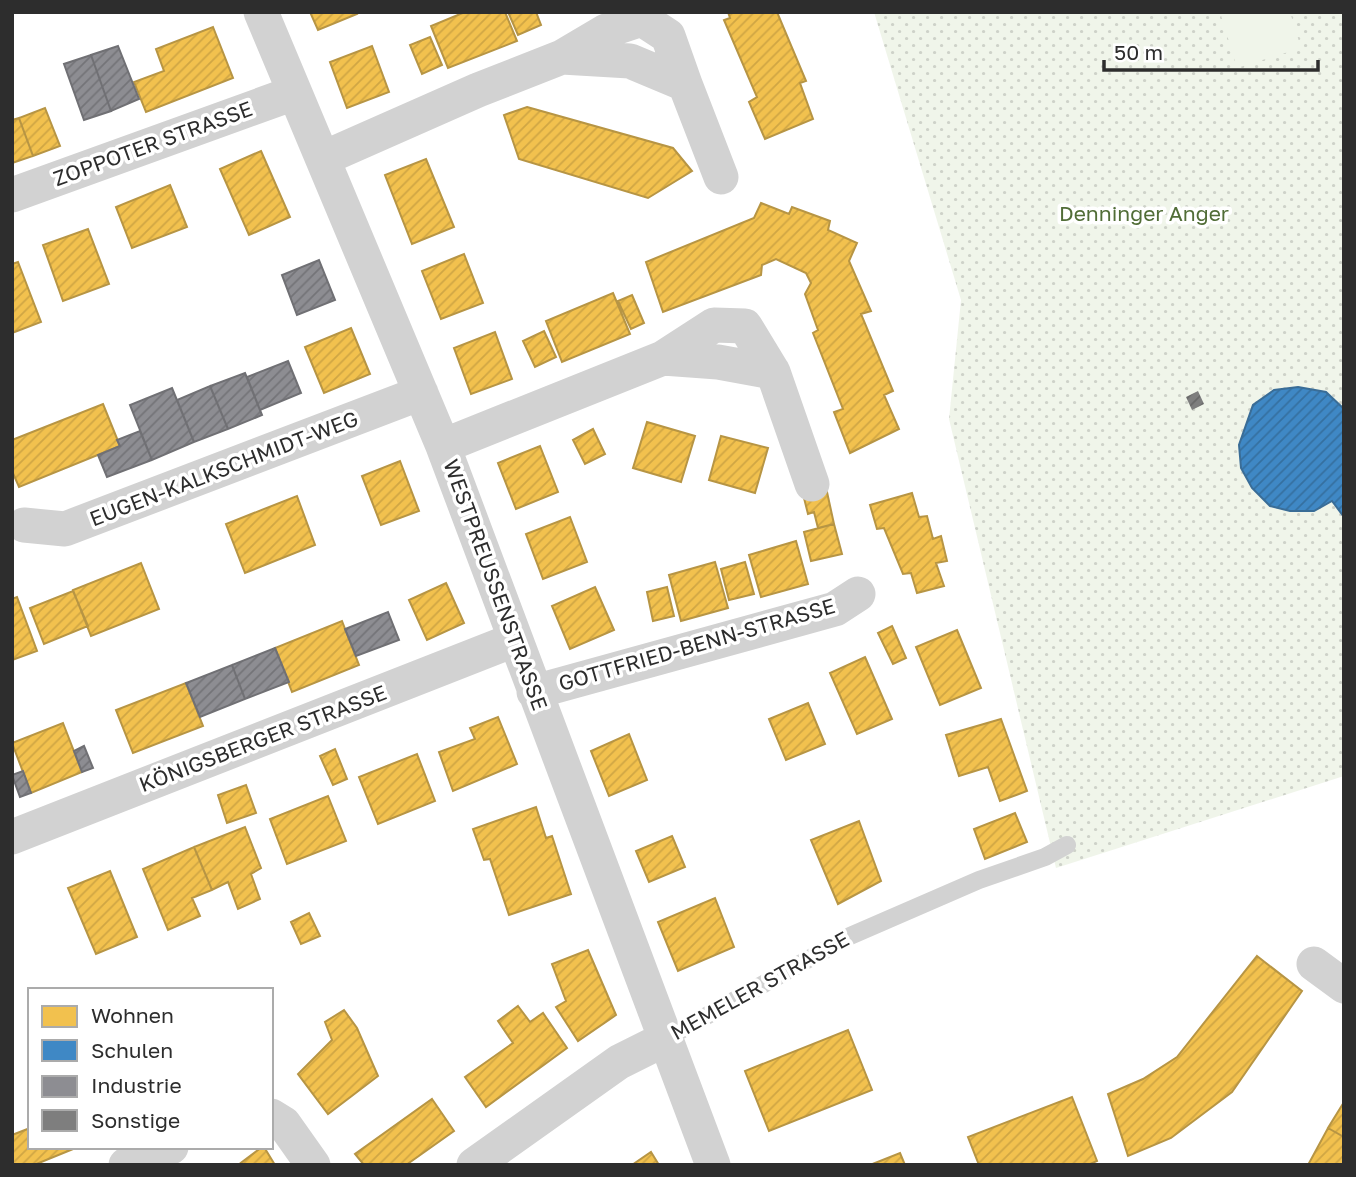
<svg xmlns="http://www.w3.org/2000/svg" width="1356" height="1177" viewBox="0 0 1356 1177" font-family="'Golos Text',sans-serif">
<defs>
<pattern id="park-dots" width="8" height="8" patternUnits="userSpaceOnUse" patternTransform="scale(1.75)"><rect width="8" height="8" fill="#f0f5ea"/><path d="M2 2h.1M6 6h.1" fill="none" stroke="#ced2c9" stroke-width="1.8" stroke-linecap="round"/></pattern>
<pattern id="homes-hatch" width="6" height="6" patternUnits="userSpaceOnUse" patternTransform="scale(1.75)"><rect width="6" height="6" fill="#f2c14e"/><path d="M-1 1l2-2M0 6l6-6M5 7l2-2" fill="none" stroke="#d0a644"/></pattern>
<pattern id="schools-hatch" width="6" height="6" patternUnits="userSpaceOnUse" patternTransform="scale(1.75)"><rect width="6" height="6" fill="#3f88c5"/><path d="M-1 1l2-2M0 6l6-6M5 7l2-2" fill="none" stroke="#3570a0"/></pattern>
<pattern id="industry-hatch" width="6" height="6" patternUnits="userSpaceOnUse" patternTransform="scale(1.75)"><rect width="6" height="6" fill="#8d8d92"/><path d="M-1 1l2-2M0 6l6-6M5 7l2-2" fill="none" stroke="#747478"/></pattern>
<pattern id="building-hatch" width="6" height="6" patternUnits="userSpaceOnUse" patternTransform="scale(1.75)"><rect width="6" height="6" fill="#7e7e7e"/><path d="M-1 1l2-2M0 6l6-6M5 7l2-2" fill="none" stroke="#686868"/></pattern>
</defs>
<rect width="100%" height="100%" fill="#fff"/>
<path fill="url(#park-dots)" d="M874 12H1344V776L1056 868 949 419 961 300Z"/>
<path fill="#f0f5ea" d="M1220 12H1290L1301 48 1237 68Z"/>
<path fill="url(#homes-hatch)" stroke="#b79544" stroke-width="2" d="M310 12H356L357 14 318 30Z
M465 12H505L517 41 448 68 431 26Z
M508 12H536L541 25 518 35Z
M728 12H777L806 81 800 83 813 119 765 139 749 102 757 97 724 20 730 18Z
M213 27 233 78 146 112 134 82 164 71 156 49Z
M430 37 442 65 422 74 410 45Z
M372 46 389 92 347 108 330 62Z
M527 107 673 148 692 171 648 198 519 159 504 115Z
M45 108 60 146 33 156 19 118Z
M19 118 33 156 12 163V120Z
M261 151 290 217 249 235 220 169Z
M426 159 454 227 412 244 385 175Z
M170 185 187 227 132 248 116 207Z
M761 203 789 214 792 207 830 221 828 230 857 243 849 261 871 311 861 314 893 391 884 395 899 429 850 453 834 412 843 409 813 333 818 330 805 294 811 283 806 273 776 259 762 265 761 275 663 312 646 262 754 218Z
M88 229 109 284 63 301 43 245Z
M464 254 483 303 441 319 422 271Z
M18 262 41 322 12 333V264Z
M613 293 630 334 562 362 546 321Z
M632 295 644 323 631 329 618 301Z
M351 328 370 374 324 393 305 347Z
M544 331 556 357 535 367 523 341Z
M495 332 512 379 471 394 454 348Z
M103 404 120 446 19 487 12 471V440Z
M647 422 695 436 681 482 633 468Z
M593 429 605 454 585 464 573 440Z
M721 436 768 448 755 493 709 480Z
M540 446 558 492 516 509 498 463Z
M400 461 419 511 381 525 362 476Z
M827 492 834 524 818 528 814 512 808 514 804 498Z
M912 493 919 517 927 516 933 539 941 536 947 561 936 563 944 586 917 593 911 573 903 574 884 528 877 529 870 505Z
M297 496 315 545 245 573 226 524Z
M570 517 587 562 543 579 526 534Z
M834 524 842 554 811 561 804 532Z
M796 541 808 584 761 597 749 555Z
M715 562 728 608 681 621 669 575Z
M745 562 754 594 729 600 721 569Z
M141 563 159 609 91 636 73 590Z
M446 583 464 623 427 640 409 600Z
M595 587 614 630 570 649 552 606Z
M667 587 674 616 653 621 647 592Z
M73 591 88 626 44 644 30 608Z
M17 597 37 651 12 660V599Z
M342 621 359 665 292 692 275 648Z
M892 626 906 658 893 664 878 633Z
M957 630 981 688 940 705 916 647Z
M865 657 892 719 857 734 830 673Z
M186 683 203 726 133 753 116 710Z
M808 703 825 744 786 760 769 719Z
M498 717 517 764 453 791 439 752 475 739 470 728Z
M1001 719 1027 791 1000 801 988 767 959 776 946 735Z
M63 723 82 772 31 793 12 743Z
M629 734 647 780 609 796 591 751Z
M335 749 347 779 333 785 320 756Z
M417 754 435 801 378 824 359 777Z
M246 785 256 813 227 823 218 795Z
M328 796 346 841 287 864 270 819Z
M536 807 546 838 552 836 571 894 509 915 490 859 484 860 473 829Z
M1015 813 1027 842 985 859 974 829Z
M859 821 881 881 838 904 811 840Z
M245 827 261 868 251 874 260 899 238 909 228 882 212 890 194 847Z
M672 836 685 867 649 882 636 851Z
M194 847 212 890 192 898 200 916 168 930 143 869Z
M110 871 137 937 96 954 68 888Z
M715 898 734 947 678 971 658 922Z
M309 913 320 936 301 944 291 922Z
M588 950 616 1015 578 1041 556 1007 566 1001 552 964Z
M1257 956 1302 991 1232 1092 1171 1138 1128 1156 1108 1094 1143 1079 1177 1057Z
M518 1006 530 1022 543 1013 567 1048 486 1107 465 1077 513 1043 498 1021Z
M344 1010 357 1028 378 1076 328 1114 298 1074 332 1040 325 1022Z
M848 1030 872 1090 769 1131 745 1071Z
M1072 1097 1097 1161 1088 1165H979L968 1137Z
M432 1099 454 1131 406 1165H364L355 1154Z
M1344 1102V1137L1328 1128Z
M30 1128V1147H78L34 1165H12V1135Z
M1328 1128 1344 1137V1165H1308Z
M264 1147 275 1165H238L262 1147Z
M651 1152 659 1165H632Z
M900 1153 905 1165H870Z"/>
<path fill="url(#schools-hatch)" stroke="#3a6d97" stroke-width="2" d="M1298 387 1326 392 1344 409V517L1332 501 1314 511H1290L1270 506 1252 488 1241 468 1239 445 1253 405 1274 390Z"/>
<path fill="url(#industry-hatch)" stroke="#707074" stroke-width="2" d="M118 46 139 99 111 111 91 55Z
M91 55 111 111 84 120 64 64Z
M319 260 335 300 297 315 282 275Z
M288 361 301 393 260 410 247 377Z
M245 373 262 415 228 429 210 386Z
M210 386 228 429 194 442 177 400Z
M172 388 194 442 152 460 130 405Z
M140 431 152 460 107 477 98 455 120 446 117 440Z
M388 612 399 640 356 656 345 629Z
M275 648 289 682 245 699 232 665Z
M232 665 245 699 200 717 186 683Z
M84 746 93 768 82 772 74 751Z
M23 771 31 793 20 797 12 775Z"/>
<path fill="url(#building-hatch)" d="M1198 391 1204 404 1192 410 1186 397Z"/>
<g fill="none" stroke-linecap="round" stroke-linejoin="round">
<path stroke="#d2d2d2" stroke-width="18" d="M665 1039 850 936 979 880 1045 857 1067 845"/>
<path stroke="#d2d2d2" stroke-width="35" d="M261 12 443 446 713 1165
M562 57 606 31 642 19 668 36 685 84
M324 158 478 90 562 57 630 61 685 84 721 177
M12 195 294 93
M663 358 714 325 745 326 773 372
M443 446 663 358 718 362 773 372 812 484
M24 525 65 529 421 393
M534 692 835 609 858 594
M12 837 514 640
M1314 964 1344 986
M271 1116 284 1124 313 1165
M126 1165 171 1147
M474 1165 619 1062 665 1039"/>
</g>
<g text-anchor="middle" stroke-width="7" stroke-linejoin="round" paint-order="stroke">
<g font-size="21" fill="#2d2d2d" stroke="#fff">
<text transform="translate(153 144) rotate(-20)" y="7">ZOPPOTER STRASSE</text>
<text transform="translate(224 469) rotate(-21)" y="7">EUGEN-KALKSCHMIDT-WEG</text>
<text transform="translate(495 585) rotate(70)" y="7">WESTPREUSSENSTRASSE</text>
<text transform="translate(697 645) rotate(-16)" y="7">GOTTFRIED-BENN-STRASSE</text>
<text transform="translate(263 739) rotate(-21)" y="7">KÖNIGSBERGER STRASSE</text>
<text transform="translate(760 986) rotate(-29)" y="7">MEMELER STRASSE</text>
</g>
<g font-size="21" fill="#516d37" stroke="#fff">
<text x="1144" y="221">Denninger Anger</text>
</g>
</g>
<rect width="1356" height="1177" fill="none" stroke="#2d2d2d" stroke-width="28"/>
<rect x="28" y="988" width="245" height="161" fill="#ffffff" stroke="#ababab" stroke-width="2"/>
<rect x="42" y="1006" width="35" height="21" fill="#f2c14e" stroke="#ababab" stroke-width="2"/>
<text x="91" y="1023" font-size="21" fill="#2d2d2d">Wohnen</text>
<rect x="42" y="1040" width="35" height="21" fill="#3f88c5" stroke="#ababab" stroke-width="2"/>
<text x="91" y="1058" font-size="21" fill="#2d2d2d">Schulen</text>
<rect x="42" y="1076" width="35" height="21" fill="#8d8d92" stroke="#ababab" stroke-width="2"/>
<text x="91" y="1093" font-size="21" fill="#2d2d2d">Industrie</text>
<rect x="42" y="1110" width="35" height="21" fill="#7e7e7e" stroke="#ababab" stroke-width="2"/>
<text x="91" y="1128" font-size="21" fill="#2d2d2d">Sonstige</text>
<path d="M1104 60v10h214v-10" fill="none" stroke="#2d2d2d" stroke-width="3.5"/>
<text x="1114" y="60" font-size="21" fill="#2d2d2d" stroke="#ffffff" stroke-width="5" paint-order="stroke">50 m</text>
</svg>
